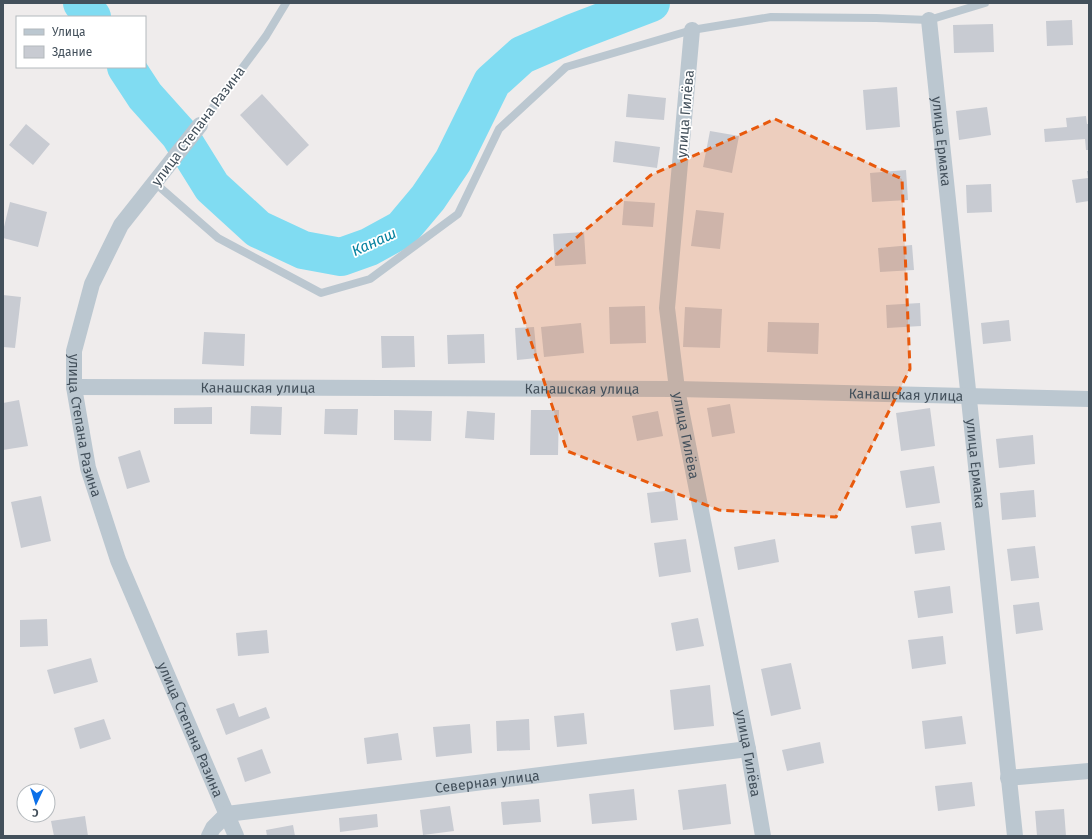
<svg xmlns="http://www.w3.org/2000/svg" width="1092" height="839" viewBox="0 0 1092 839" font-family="'Fira Sans',sans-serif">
<rect width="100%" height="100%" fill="#efecec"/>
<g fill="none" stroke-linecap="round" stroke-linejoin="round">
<path stroke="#80dcf2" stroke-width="38" d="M82 3 92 17
M126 67 145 96 179 134 212 187 258 229 303 250 341 257 369 247 402 229 428 198 453 161 492 82 522 55 575 32 651 3"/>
</g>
<path fill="#c8cbd2" d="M1072 20 1073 45 1047 46 1046 21Z
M993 24 994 52 954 53 953 25Z
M897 87 900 127 866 130 863 90Z
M262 94 309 145 287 166 240 115Z
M628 94 666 98 664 120 626 117Z
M987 107 991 135 959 140 956 111Z
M1086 116 1087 124H1089V150H1086L1085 139 1045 142 1044 129 1067 127 1066 118Z
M26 124 50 144 33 165 9 145Z
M710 131 739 136 732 173 703 167Z
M615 141 660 147 657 168 613 162Z
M906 170 908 200 872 202 870 173Z
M1087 171H1089V201L1076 203 1072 180 1088 178Z
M991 184 992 212 967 213 966 185Z
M624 201 655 203 653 227 622 225Z
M10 202 47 212 38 247 3 238V231Z
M696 210 724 213 720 249 691 246Z
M584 232 586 264 555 266 553 234Z
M912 245 914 270 880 272 878 248Z
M3 295 21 297 15 348 3 347Z
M920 303 921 326 887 328 886 305Z
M645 306 646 343 610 344 609 307Z
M685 307 722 309 720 348 683 347Z
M1009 320 1011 341 983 344 981 323Z
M768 322 819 323 818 354 767 352Z
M581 323 584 353 544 357 541 327Z
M534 327 537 358 517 360 515 328Z
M204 332 245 334 244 366 202 364Z
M484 334 485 363 448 364 447 335Z
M381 336H414L415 367 382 368Z
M19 400 28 446 3 450V403Z
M730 404 735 433 712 437 707 408Z
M251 406 282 407 281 435 250 434Z
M212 407V424H174V408Z
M930 408 935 446 901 451 896 413Z
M325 409H358L357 435 324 434Z
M394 410 432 411 431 441 394 440Z
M531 410H559L558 455H530Z
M467 411 495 413 494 440 465 438Z
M658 411 663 436 637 441 632 416Z
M1033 435 1035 464 999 468 996 439Z
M140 450 150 482 127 489 118 457Z
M934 466 940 503 906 508 900 471Z
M674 490 678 520 651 523 647 493Z
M1034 490 1036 517 1002 520 1000 493Z
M41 496 51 541 21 548 11 502Z
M941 522 945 550 915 554 911 526Z
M686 539 691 572 659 577 654 543Z
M775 539 779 562 738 570 734 547Z
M1035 546 1039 578 1011 581 1007 549Z
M950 586 953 613 918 618 914 591Z
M1039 602 1043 630 1016 634 1013 605Z
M698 618 704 646 676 651 671 623Z
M47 619 48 646 20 647V620Z
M267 630 269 653 238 656 236 633Z
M943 636 946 664 912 669 908 640Z
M91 658 98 682 54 694 47 670Z
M791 663 801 709 771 716 761 669Z
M710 685 714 726 674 730 670 690Z
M234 703 239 717 266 707 270 718 226 735 216 709Z
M584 713 587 744 557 747 554 716Z
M962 716 966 744 925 749 922 721Z
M104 719 111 739 80 749 74 728Z
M529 719 530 750 497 751 496 721Z
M470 724 472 753 436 757 433 727Z
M398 733 402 760 367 764 364 738Z
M820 742 824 763 787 771 782 750Z
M262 749 271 773 245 782 237 758Z
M972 782 975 806 938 811 935 786Z
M726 784 731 824 683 830 678 790Z
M634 789 637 820 592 824 589 794Z
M539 799 541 822 503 825 501 802Z
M450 806 454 831 423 835 420 810Z
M1064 809 1066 836H1037L1035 811Z
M377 814 378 827 340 832 339 818Z
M85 816 88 836H54L51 821Z
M293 825 295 836H267L266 830Z"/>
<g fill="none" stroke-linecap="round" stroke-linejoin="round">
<path stroke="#bbc7d0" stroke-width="8" d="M200 125 266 36 286 3
M155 183 218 238 321 293 370 279 458 214 499 129 566 67 692 30 771 17 876 18 929 20 985 3"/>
<g stroke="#bbc7d0" stroke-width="16">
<path id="s1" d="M929 20 1015 836"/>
<path id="s2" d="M692 30 667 308 677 389 748 749 763 836"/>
<path id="s3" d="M200 125 121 225 92 284 74 351V387L88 468 118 560 236 836"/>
<path id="s4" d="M74 387 677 389 1089 399"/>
<path d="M1008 778 1089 771"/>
<path id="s5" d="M209 836 213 828 227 814 748 749"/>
</g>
</g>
<path fill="#e8590c" fill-opacity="0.2" stroke="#e8590c" stroke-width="3" stroke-dasharray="8 5" stroke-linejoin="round" d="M775 119 902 179 910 369 836 517 719 510 567 451 514 290 651 175Z"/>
<g text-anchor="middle" stroke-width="3.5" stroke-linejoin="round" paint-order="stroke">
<g font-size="14" fill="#43505b" stroke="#fff">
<text transform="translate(685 114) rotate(-85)" y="5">улица Гилёва</text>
<text transform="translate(198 126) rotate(-53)" y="5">улица Степана Разина</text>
<text dy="5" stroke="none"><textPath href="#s1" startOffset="122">улица Ермака</textPath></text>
<text dy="5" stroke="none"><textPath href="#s4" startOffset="184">Канашская улица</textPath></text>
<text dy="5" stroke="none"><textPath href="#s4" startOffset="508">Канашская улица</textPath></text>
<text dy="5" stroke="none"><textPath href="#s4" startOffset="832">Канашская улица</textPath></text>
<text dy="5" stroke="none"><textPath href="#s3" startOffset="338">улица Степана Разина</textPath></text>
<text dy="5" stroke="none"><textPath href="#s2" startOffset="408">улица Гилёва</textPath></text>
<text dy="5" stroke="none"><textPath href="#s1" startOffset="446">улица Ермака</textPath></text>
<text dy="5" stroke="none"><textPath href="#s3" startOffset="662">улица Степана Разина</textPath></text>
<text dy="5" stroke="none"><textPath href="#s2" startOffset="732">улица Гилёва</textPath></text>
<text dy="5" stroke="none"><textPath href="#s5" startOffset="291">Северная улица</textPath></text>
</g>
<g font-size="15" font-style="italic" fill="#04819f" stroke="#fff">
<text transform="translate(374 242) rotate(-25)" y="5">Канаш</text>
</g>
</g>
<rect width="1092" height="839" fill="none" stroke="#43505b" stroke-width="8"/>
<rect x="16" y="16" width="130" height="52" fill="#ffffff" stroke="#b4b9bd"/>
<rect x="24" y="29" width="20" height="6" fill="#bbc7d0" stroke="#b4b9bd"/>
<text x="52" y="36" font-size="12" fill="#43505b">Улица</text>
<rect x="24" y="46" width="20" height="12" fill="#c8cbd2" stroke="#b4b9bd"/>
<text x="52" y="56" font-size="12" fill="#43505b">Здание</text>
<g transform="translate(36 803) rotate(184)"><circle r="19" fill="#ffffff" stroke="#b4b9bd"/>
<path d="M0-3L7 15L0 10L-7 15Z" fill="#0c70e9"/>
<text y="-6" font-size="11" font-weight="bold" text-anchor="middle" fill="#43505b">С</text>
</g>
</svg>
